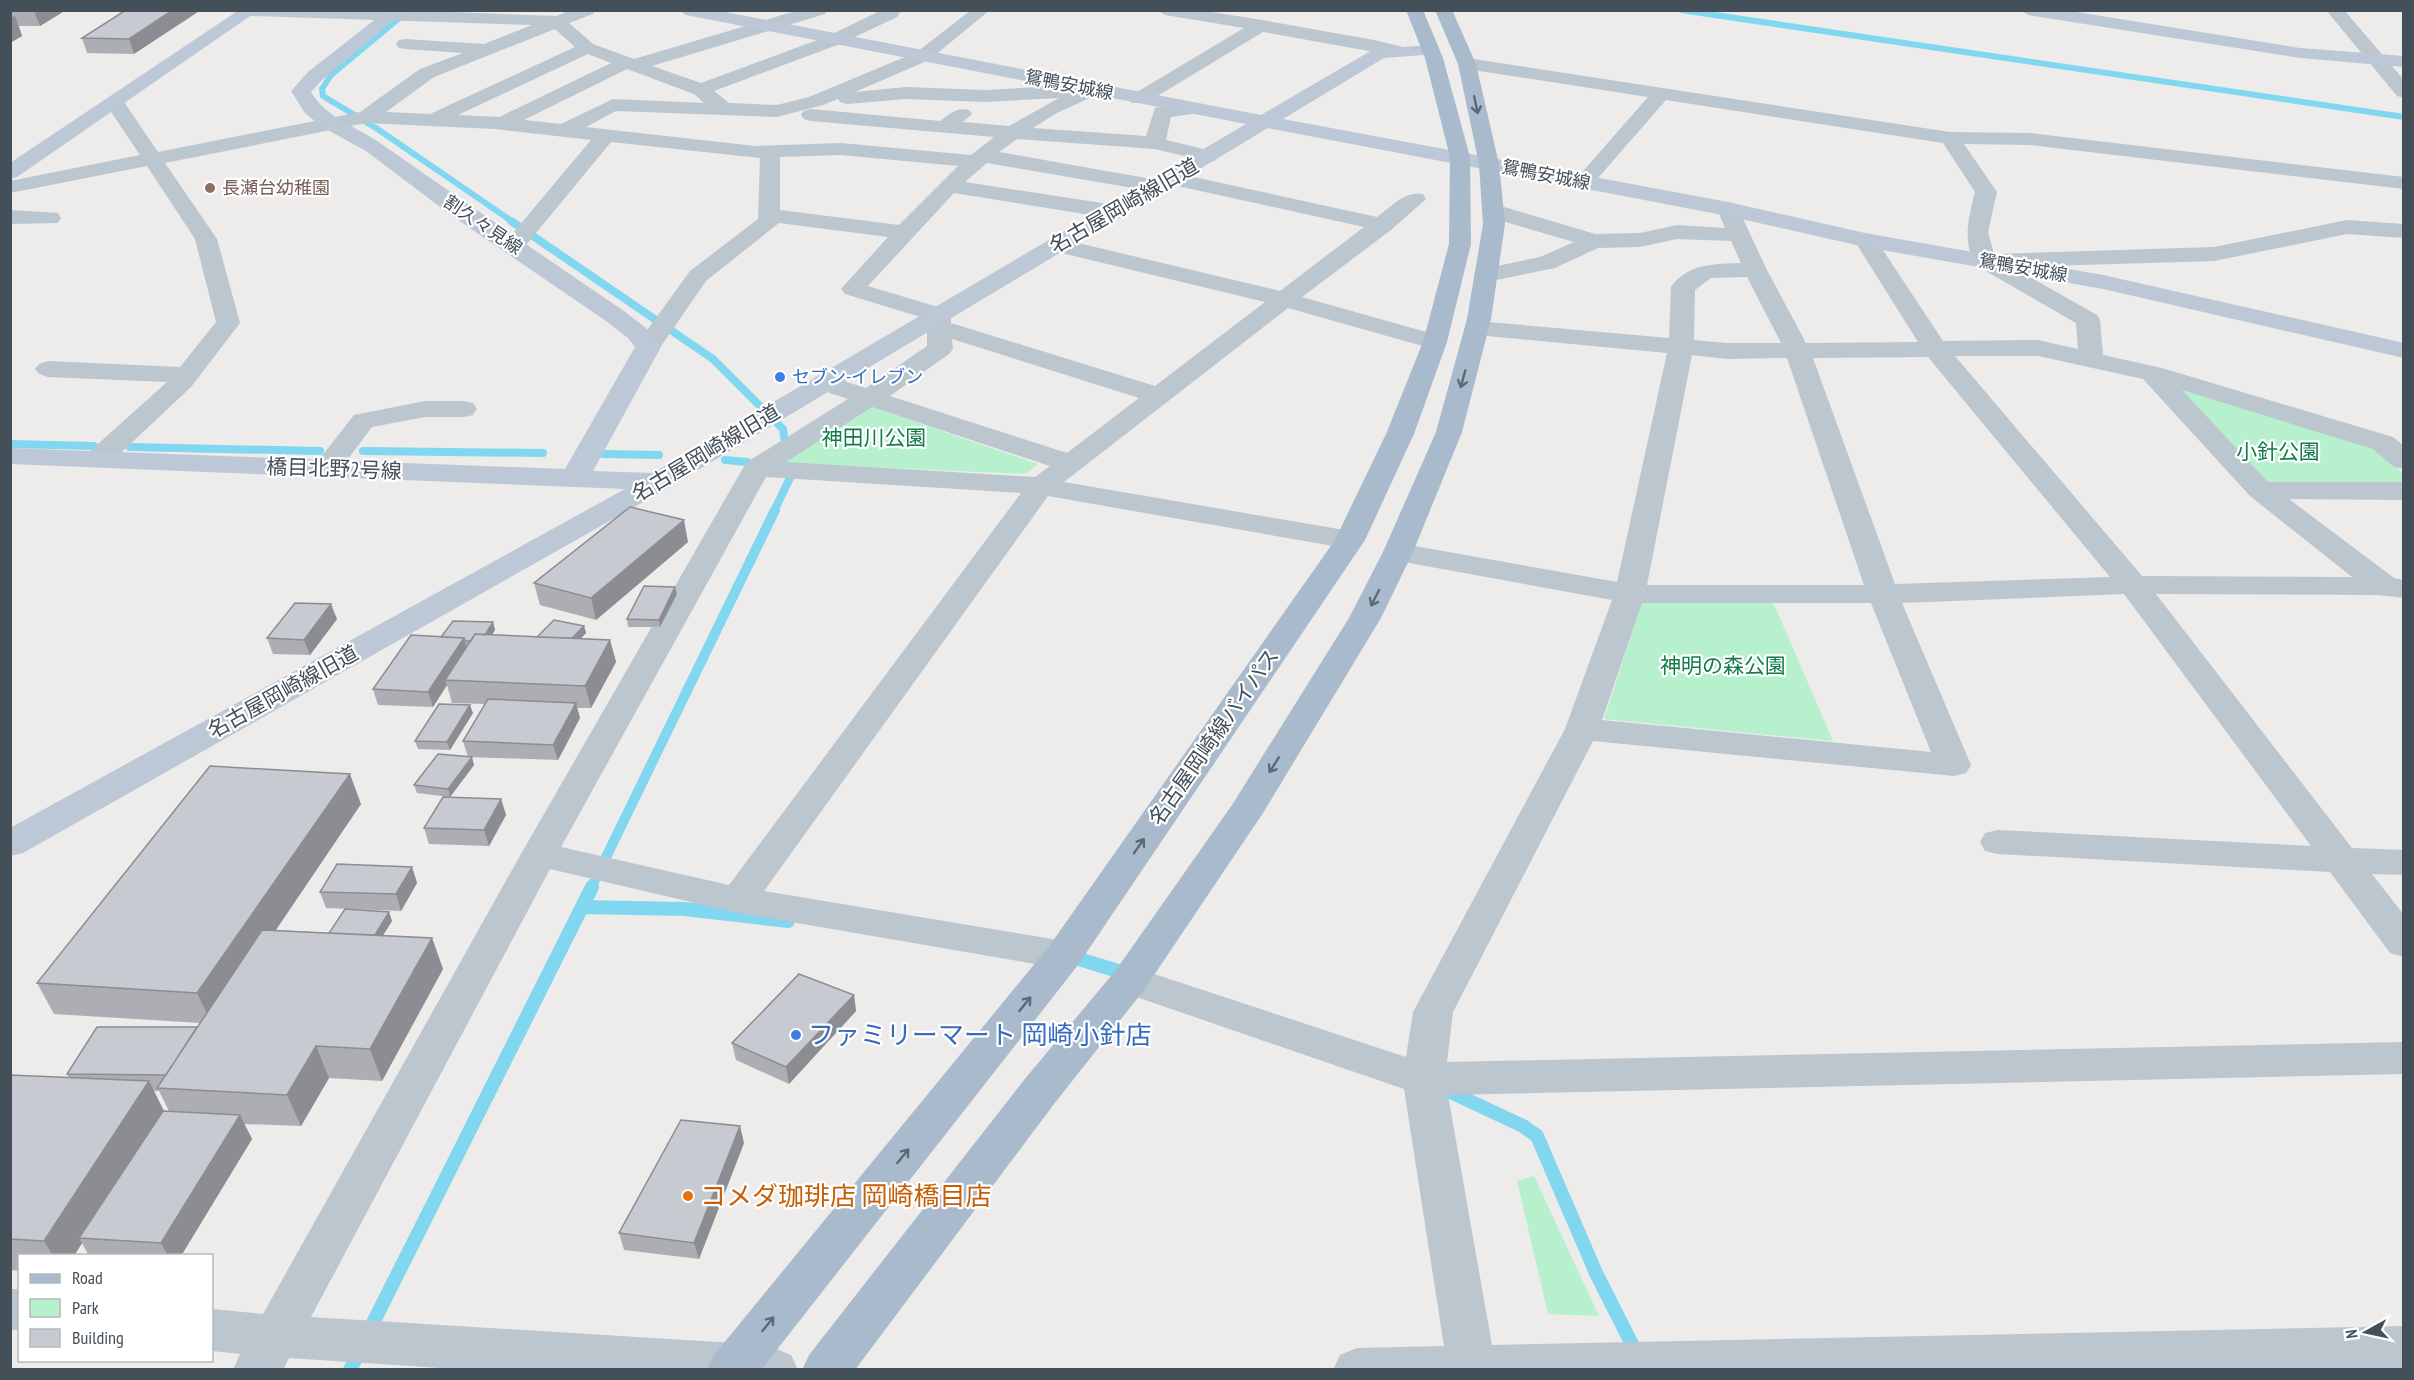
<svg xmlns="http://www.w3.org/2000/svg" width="2414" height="1380" viewBox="0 0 2414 1380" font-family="'PT Sans Narrow','Noto Sans JP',sans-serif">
<rect width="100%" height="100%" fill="#eeebeb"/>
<path fill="#b6f0cd" d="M2177 386 2373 445 2403 473V486L2260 485Z
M869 406 1038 464 1025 474 779 463Z
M1642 602H1773L1833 741 1604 719Z
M1534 1176 1599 1316 1548 1314 1517 1181Z"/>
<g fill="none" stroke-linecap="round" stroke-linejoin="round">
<path stroke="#80d7ef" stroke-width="6" d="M409 10 331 75 322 89 323 96 376 128 513 222
M1681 10 2404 117"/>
<path stroke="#80d7ef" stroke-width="8" d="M511 221 713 359 783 429 786 451
M10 444 94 446
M130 447 320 451
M363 451 543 453
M603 454 659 455
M725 460 747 462
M774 511 790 478 788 467"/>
<path stroke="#80d7ef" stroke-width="10" d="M591 888 775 510"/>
<path stroke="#80d7ef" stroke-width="14" d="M582 907 685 909 788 921
M1069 956 1128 974
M1444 1089 1523 1126 1537 1136 1596 1273 1645 1370
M368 1333 592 887
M350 1370 360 1350"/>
<path fill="#bbc6cf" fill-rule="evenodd" d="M243 10H394L557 16 570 10H595L593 14 569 23 593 44 634 59 799 10H827L825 14 652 66 701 83 828 36 882 10H898L900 13 897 17 840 44 714 91 729 103 777 105 809 97 917 52 971 10H990L929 60 855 92 906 87 986 90 1074 85C1083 87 1089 84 1098 86L1101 90 1098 94 1057 113 1033 128 1146 136 1155 108 1191 103 1198 105 1201 109 1198 113 1171 117 1166 140 1216 152 1219 156 1216 160 1209 162 1155 149 1017 139 999 152 1163 181 1160 178 1164 174 1171 172 1377 217C1391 207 1405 190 1423 194L1426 199 1391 230 1302 297 1444 337 1447 342 1444 347 1435 349 1426 347 1288 308 1064 482 1350 531 1360 534 1365 540 1360 546 1350 549 1048 496 764 891 1064 941 1078 945 1084 955 1078 965 1064 969 738 913 550 869 311 1317 735 1343 774 1348 791 1355 798 1370H470L289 1358 283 1370H233L240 1354 212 1351V1309L263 1314 521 854 743 468 747 462 848 399 815 388 811 383 815 378 824 375 866 388 927 346V319L845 294 841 289 888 237 779 223 706 281 657 352 648 355 639 352 635 347 690 271 758 219 760 158 611 142 522 250 514 252 506 250 503 245 591 140 495 129 366 123 165 163 217 239 240 323 191 387 109 464 99 466 89 464 85 458 89 452 167 382 48 377 39 374 35 369 39 364 48 361 180 367 216 322 195 239 147 166 10 193V181L140 155 105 103 108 99H122L158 152 360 112 420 69 463 53 405 49 399 48 396 44 399 40 405 39 484 44 532 25 251 16 245 15ZM555 29 575 47 430 114 386 112 434 77ZM588 54 611 63 499 117 458 115ZM627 69 694 94 704 103 613 99 561 124 524 120ZM1059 98 1009 126 963 122 972 114 969 110C956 107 950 114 940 121L811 109 804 111 801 115 804 119 811 121 994 137 971 155 841 143 755 146 586 127 616 111 777 117 823 105 838 99 840 102 847 104 906 99 986 102ZM841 155 958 166 899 225 780 210V157ZM987 163 1156 192 1164 191 1167 186 1164 183 1364 227 1280 291 1057 238 1049 240 1046 245 1049 250 1265 302 1155 386 951 323V315L948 310 868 286 954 193 1115 219 1123 217 1126 212 1123 207 1115 205 965 182ZM952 339 1139 398 1067 453 890 396 949 354 953 349ZM872 407 1050 466 1035 477 786 462ZM766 477 1021 493 729 885 561 847Z
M1157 10H1199L1262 20 1374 40 1403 47 1406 51 1403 55 1397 56 1263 32 1146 103H1132L1129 99 1132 95 1244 28 1165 15Z
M2326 10H2344L2404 80V98L2397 96Z
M1467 58 1950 132 2029 133 2404 177V189L2029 145 1964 144 1997 192 1988 232 1994 254 2214 247 2347 220 2404 224V238L2347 234 2214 261 2012 267 2097 315 2100 320 2103 355 2162 368 2393 437 2404 446V469L2394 467 2373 449 2182 390 2268 482H2404V500L2289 499 2394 578 2404 580V598L2378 595 2156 594 2352 848 2404 850V875L2372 874 2404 915V957L2390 953 2330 872 1998 854 1985 851 1980 842 1985 833 1998 830 2311 846 2124 594 1902 603 1971 765 1966 773 1954 776 1593 741 1453 1012 1447 1062 2404 1042V1074L1448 1095 1492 1345 2404 1326V1368L1333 1370 1340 1355 1357 1348 1444 1346 1404 1089 1116 990 1110 980 1116 970 1130 966 1406 1057 1413 1012 1565 729 1612 600 1398 561 1387 558 1383 552 1387 546 1398 543 1617 582 1667 353 1477 335 1468 333 1465 328 1468 323 1477 321 1669 338 1671 287C1688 263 1715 264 1741 263L1731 241 1677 239 1640 247 1598 248 1555 268 1486 282 1478 280 1474 275 1478 270 1540 257 1574 242 1485 216 1482 211 1485 206 1493 204 1501 206 1595 234 1640 233 1677 225 1725 228 1717 209 1720 204 1728 202 1736 204 1767 270 1806 343 1918 342 1854 240 1857 235 1865 233 1873 235 1943 341 2038 340 2078 349 2076 323 1977 266C1961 243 1969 217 1975 192L1943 143 1666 100 1591 186 1584 188 1577 186 1573 182 1577 178 1648 97 1460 68 1458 64 1460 60ZM1747 277 1781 343H1727L1694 340 1695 290 1711 278ZM1692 355 1727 359 1787 358 1864 585H1647ZM1955 356H2038L2143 379 2250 496 2352 577 2142 576ZM1928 357 2110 577 1895 584 1813 358ZM1642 603H1871L1931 752 1602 720Z
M10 210 58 213 61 218 58 223 10 224Z
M425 401H464L473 403 477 409 473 415 464 417H425L372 427 335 476 325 478 315 476 311 470 354 415Z
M10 1289H20V1330H10Z"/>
<path fill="#bcc8d6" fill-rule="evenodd" d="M239 10H259L17 177 10 179V163Z
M387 10H406L322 80 311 92C328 120 357 126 383 145 463 201 543 256 624 311L646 328 661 347 593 471 653 473 1246 124 686 15 678 10H715L1261 115 1374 49 1431 45 1437 46 1440 50 1437 54 1384 58 1283 119 1728 202 1865 233 2103 275 2404 343V358L2103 289 1865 247 1728 216 1268 128 668 488 23 853 10 856V828L625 489 10 464V448L565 469 635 347 628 338 606 321 448 213 366 151 322 127 305 113 291 91 308 72Z
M2020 10H2064L2300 48 2404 56V67L2300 58 2028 15Z"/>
<path fill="#a9bacc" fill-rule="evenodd" d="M1406 10H1423L1443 58 1470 157 1471 244 1447 342 1414 434 1365 540 1078 965 761 1370H707L714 1355 1050 945 1335 540 1386 434 1423 342 1449 244 1450 157 1425 58Z
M1435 10H1452L1476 64 1499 164 1505 224 1491 319 1462 432 1413 552 1381 618 1263 813 1144 990 1054 1104 855 1370H802L809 1355 1024 1080 1116 970 1232 805 1349 618 1383 552 1436 432 1467 319 1483 224 1479 164 1458 64Z"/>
</g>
<path fill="#acaeb4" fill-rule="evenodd" d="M10 10H66L40 26H19L22 36 10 43Z
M126 10 134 54 87 53 82 38Z
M688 542 596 620 540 605 534 583Z
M677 594 660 627H628L627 619Z
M337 619 310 655 273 654 267 638Z
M493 622 495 630 492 635 537 637 584 626 586 633 581 638 610 640 616 662 591 708H577L580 718 558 760 469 757 474 765 450 797 417 793 414 785 468 757 463 741 486 704 452 703 447 685 433 707 378 705 373 689 441 637Z
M473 713 450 750 418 749 415 741Z
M501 799 506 815 489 846 429 844 424 828Z
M361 804 276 930 329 933 389 912 392 921 383 935 432 938 443 969 382 1081 329 1078 301 1126 244 1124 252 1139 181 1256H89L82 1243 74 1256H20V1271L10 1270V1075L69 1078 67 1074 197 1028 200 1023 54 1014 37 983ZM154 1091H159L169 1111H163Z
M412 867 417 883 401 911 326 908 320 892Z
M854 995 856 1011 789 1084 736 1060 732 1043Z
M744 1143 699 1259 624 1250 619 1233Z"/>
<path fill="#8c8d92" d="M35 10H66L40 26 34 11Z
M173 10H201L134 54 129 39Z
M15 16 22 36 10 43V18Z
M684 520 688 542 596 620 591 598Z
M675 587 677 594 660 627 659 620Z
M331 604 337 619 310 655 304 640Z
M493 622 495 630 482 650 480 642Z
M584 626 586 633 567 653 565 645Z
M464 638 468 653 445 680 447 685 433 707 428 692Z
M610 640 616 662 591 708 585 686Z
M576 703 580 718 558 760 553 745Z
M470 705 473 713 450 750 447 742Z
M472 757 474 765 450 797 448 789Z
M350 774 361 804 212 1024 197 993Z
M501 799 506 815 489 846 484 830Z
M412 867 417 883 401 911 396 894Z
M389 912 392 921 372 953 369 945Z
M432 938 443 969 382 1081 370 1049Z
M854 995 856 1011 789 1084 786 1067Z
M316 1046 329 1078 301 1126 287 1095Z
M149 1081 165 1113 79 1238 82 1243 74 1256H53L44 1241Z
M240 1115 252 1139 181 1256H168L161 1243Z
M740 1126 744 1143 699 1259 694 1243Z"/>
<path fill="#c8cad1" stroke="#8c8d92" stroke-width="1.5" d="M126 10H173L129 39 82 38Z
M630 507 684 520 591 598 534 583Z
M644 586 675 587 659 620 627 619Z
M295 603 331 604 304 640 267 638Z
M554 620 584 626 572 638 537 637Z
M453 621 493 622 485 635 475 634 471 641H465L464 638 441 637Z
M475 634 610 640 585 686 445 680Z
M411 635 464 638 428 692 373 689Z
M488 699 576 703 553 745 463 741Z
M439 704 470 705 447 742 415 741Z
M438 754 472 757 448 789 414 785Z
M210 766 350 774 197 993 37 983Z
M443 797 501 799 484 830 424 828Z
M337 864 412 867 396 894 320 892Z
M345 909 389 912 375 935 329 933Z
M262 930 432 938 370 1049 316 1046 287 1095 157 1088Z
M799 974 854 995 786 1067 732 1043Z
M97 1027H197L166 1075 67 1074Z
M10 1075 149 1081 44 1241 10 1239Z
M163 1111 240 1115 161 1243 79 1238Z
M681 1120 740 1126 694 1243 619 1233Z"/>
<defs><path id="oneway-shaft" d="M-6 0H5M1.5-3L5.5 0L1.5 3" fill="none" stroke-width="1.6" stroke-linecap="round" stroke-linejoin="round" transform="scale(1.5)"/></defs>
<g stroke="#5c6a76">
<use href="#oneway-shaft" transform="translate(1476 105) rotate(78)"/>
<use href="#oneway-shaft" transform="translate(1463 379) rotate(105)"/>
<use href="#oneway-shaft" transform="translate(1375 598) rotate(117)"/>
<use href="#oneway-shaft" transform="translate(1274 765) rotate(122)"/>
<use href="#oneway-shaft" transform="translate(1139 846) rotate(-55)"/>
<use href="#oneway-shaft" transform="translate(1025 1004) rotate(-51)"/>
<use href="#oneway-shaft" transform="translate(903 1156) rotate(-51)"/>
<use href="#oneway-shaft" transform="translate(768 1324) rotate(-51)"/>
</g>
<circle fill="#8d6e63" stroke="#fff" stroke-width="2" cx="210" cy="188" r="6"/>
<g fill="#3f7fe0" stroke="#fff" stroke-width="2">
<circle cx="780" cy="377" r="6"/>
<circle cx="796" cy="1035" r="6"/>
</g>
<circle fill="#e8710a" stroke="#fff" stroke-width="2" cx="688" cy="1196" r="6"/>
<g text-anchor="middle" stroke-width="4.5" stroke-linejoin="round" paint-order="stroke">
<g font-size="18" fill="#434f59" stroke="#fff">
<text transform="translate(1069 85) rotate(11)" y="6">鴛鴨安城線</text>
<text transform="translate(1546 175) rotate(11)" y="6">鴛鴨安城線</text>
<text transform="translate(483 225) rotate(34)" y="6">割久々見線</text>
<text transform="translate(2023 268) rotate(10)" y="6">鴛鴨安城線</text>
</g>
<g font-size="18" fill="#785e54" stroke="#fff" text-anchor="start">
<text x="222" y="194">長瀬台幼稚園</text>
</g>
<g font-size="18" fill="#366cbe" stroke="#fff" text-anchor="start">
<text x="792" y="383">セブン-イレブン</text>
</g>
<g font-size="21" fill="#434f59" stroke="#fff">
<text transform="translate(1124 206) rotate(-30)" y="7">名古屋岡崎線旧道</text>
<text transform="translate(706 453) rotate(-31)" y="7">名古屋岡崎線旧道</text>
<text transform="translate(334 469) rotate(2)" y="7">橋目北野2号線</text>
<text transform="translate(283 692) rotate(-29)" y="7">名古屋岡崎線旧道</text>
<text transform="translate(1214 737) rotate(-55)" y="7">名古屋岡崎線バイパス</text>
</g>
<g font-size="21" fill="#127c48" stroke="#fff">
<text x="874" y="445">神田川公園</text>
<text x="2278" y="459">小針公園</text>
<text x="1723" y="673">神明の森公園</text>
</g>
<g font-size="26" fill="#366cbe" stroke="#fff" text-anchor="start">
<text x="808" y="1044">ファミリーマート 岡崎小針店</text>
</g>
<g font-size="26" fill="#c56008" stroke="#fff" text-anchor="start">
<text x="700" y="1205">コメダ珈琲店 岡崎橋目店</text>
</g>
</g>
<rect width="2414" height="1380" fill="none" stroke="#434f59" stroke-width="24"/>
<rect x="18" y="1254" width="195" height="108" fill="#ffffff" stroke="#b4b9bd" stroke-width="1.5"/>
<rect x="30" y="1274" width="30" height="9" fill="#a9bacc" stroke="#b4b9bd" stroke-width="1.5"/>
<text x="72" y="1284" font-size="18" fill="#434f59">Road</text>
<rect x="30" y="1299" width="30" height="18" fill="#b6f0cd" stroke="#b4b9bd" stroke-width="1.5"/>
<text x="72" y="1314" font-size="18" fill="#434f59">Park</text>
<rect x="30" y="1329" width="30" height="18" fill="#c8cad1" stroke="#b4b9bd" stroke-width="1.5"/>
<text x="72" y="1344" font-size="18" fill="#434f59">Building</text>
<g transform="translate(2366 1332) rotate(262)" stroke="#ffffff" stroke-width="4.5" paint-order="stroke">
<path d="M0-4.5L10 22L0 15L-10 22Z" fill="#434f59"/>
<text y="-9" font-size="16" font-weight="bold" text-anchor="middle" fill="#434f59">N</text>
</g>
</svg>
